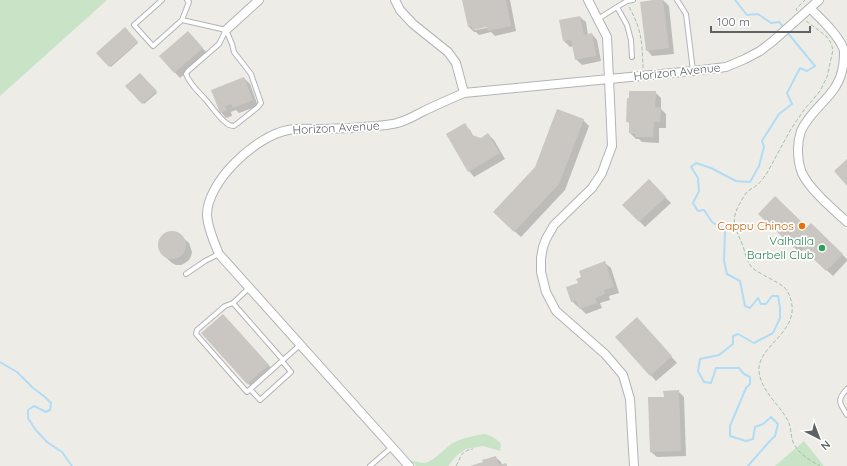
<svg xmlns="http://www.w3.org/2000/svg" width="847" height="466" viewBox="0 0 847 466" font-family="Quicksand,sans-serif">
<rect width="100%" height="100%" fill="#eeece7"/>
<path fill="#c8e3c6" d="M0 0H107L0 96Z
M484 434C490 435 498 439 501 444L500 451 483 446 466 449 457 455 448 466H416L411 461C416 461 419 463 424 463 433 462 445 448 453 443 462 438 473 436 484 434Z
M804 441 824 466H775Z"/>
<path fill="#0003" fill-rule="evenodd" d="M463 0H510L516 31 495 36 491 32 479 35 476 32H474L469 27ZM492 25V27L475 30 473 28Z
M661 0H663L669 6 674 54 652 56 647 50Z
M580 17 586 22 588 35 592 34 597 40 601 61 582 65 576 59 574 46 570 47 564 41Z
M124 29 138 43 111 67 98 53Z
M193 38 208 54 180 78 160 56Z
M140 74 157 93 144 104 127 86Z
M244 78 250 84 258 106 239 113 236 110 231 112 232 116 226 118 221 112 212 91Z
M655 92 661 98V109L666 114V128H659V143L642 142 639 139H636L630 133V124L627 121Z
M583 120 589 126 565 190 521 237 500 218Z
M465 125 470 130 474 137 481 139 488 134 494 140 505 159 474 177 469 171Z
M649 181 671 203 645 227 624 205Z
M759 214 807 228 811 224 847 259V261L833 276 804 249 800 253Z
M168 232H176L189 243 192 252 191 256 189 260 185 263 181 265H176L172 263 162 254 160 250 159 245V241L164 234Z
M605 263 611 268 619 293 609 296 610 300 600 303 602 308 586 314 580 308V306L578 307 572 301 579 283Z
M229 321 274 371 253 389 203 333Z
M642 324 677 363 656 381 616 337Z
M678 391 684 397 686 456 657 457 651 452 665 398Z
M495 457 501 462 502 465 506 464 507 466H473L484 462Z"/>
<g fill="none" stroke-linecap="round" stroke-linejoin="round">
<path stroke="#b0ddf5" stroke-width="2" d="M735 0 747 15 758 14 771 23 779 22 785 29
M0 362 17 372 33 388 45 397 51 403 50 410 46 412 34 406 28 410V418L35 429 47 442 62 452 72 466
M748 466 768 443 775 436 778 424 771 417 763 424 755 427 753 439 746 441 730 436V426L746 388 750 384V377L744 374 739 368H716L711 383 704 382 698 371 700 359 719 355 733 344V336L738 334 754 343 773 333 780 318V307L778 296H772L766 304H761L758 298 750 308 745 306 740 281 727 274 724 261 725 230 712 222 704 210 698 211 693 203 699 191 698 178 691 167 696 163 711 168 736 181 750 182 759 166 764 147 762 141 779 114 792 104 787 93 800 68 807 71 815 66 787 32"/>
</g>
<path fill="#cac7c3" d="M462 0H506L511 26 488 31 487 27 473 30 472 26 468 27Z
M653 0H663L669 48 646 51 640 2Z
M580 16 584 35 592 33 596 56 575 60 571 40 563 41 559 20Z
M125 27 138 42 109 67 96 53Z
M188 31 203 48 174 73 159 56Z
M140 73 157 91 142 104 125 86Z
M244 77 253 100 233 108 231 104 225 106 227 110 220 113 211 90Z
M629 91H656L655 107 661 108 660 122H654L653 137H635V134L629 133V122H626L627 98H629Z
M557 109 584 119 559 184 514 232 493 212 535 167Z
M465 123 472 135 481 138 488 133 500 153 468 172 446 134Z
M847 159V186L834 171Z
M649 179 666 197 639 222 622 205Z
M775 196 807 227 811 223 843 254 826 271 798 244 794 248 758 214Z
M158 245a14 14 0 1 1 28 0a14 14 0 1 1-28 0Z
M605 261 614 287 604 290 605 294 595 298 597 303 579 309 576 300 571 302 566 287 578 283 576 279 581 277 579 271Z
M223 314 269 365 247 384 201 333Z
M637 317 672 356 650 376 615 337Z
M679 390 681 451 650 452 648 397H664L663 391Z
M496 456 499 465 506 463 507 466H470L483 462 482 460Z"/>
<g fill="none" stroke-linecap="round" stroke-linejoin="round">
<defs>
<path id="service" d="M162 0 134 25 153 46 182 20 189 2 187 0
M677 0 686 14 693 71
M617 7 627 1 633 0
M598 19 617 7 627 25 631 40 632 57
M182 20 226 30
M226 30 232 44 234 52 251 74 261 103 258 107 234 126C230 126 228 125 225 122 218 116 212 107 206 100 198 91 190 85 186 74L188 71 219 44Z
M186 274 205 261 219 254
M249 288 233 303 283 360 300 345
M233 303 225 306 197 330 196 334 247 392 283 360
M250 389 260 400 291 372 282 361
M847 389C836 400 840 404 847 415
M370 466 392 447"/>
<path id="minor" d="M395 0 400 10 413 24 448 52 456 63 464 93
M588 0 607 37 609 79 693 71 726 67 745 59 760 51 773 41 819 0
M810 8C820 18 841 37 844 51 844 55 844 61 843 66 839 96 812 106 801 131 799 137 798 143 798 149 798 157 799 166 802 173 810 190 833 209 847 222
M226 30 259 0
M409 466 219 254C214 242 208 229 207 216 206 182 256 136 288 130 299 128 311 129 322 129 340 129 358 128 376 126 383 125 391 125 397 123 406 121 414 116 422 112 436 105 450 99 464 93L609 79 612 146 606 162 602 173 592 188 554 225 546 239 543 247 541 258V272L546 292 556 311 605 354 623 375 630 399 634 466"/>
</defs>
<use href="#service" stroke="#b1b4b7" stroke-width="6"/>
<use href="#minor" stroke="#b1b4b7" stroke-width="10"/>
<path stroke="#a0c3a7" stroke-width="1" stroke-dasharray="4 2" stroke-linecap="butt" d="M629 7C642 30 642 42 643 68
M797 11 796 9 805 0
M806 21 821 32 827 37 831 43 833 50 827 77 820 91 804 110 791 129 767 173C764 177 761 182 757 185 754 188 750 189 747 192 744 196 741 201 739 205 729 223 737 230 743 246 746 256 747 264 755 270 764 276 776 281 784 287 788 291 790 296 791 300 800 333 756 346 759 372 762 392 778 403 787 419 792 427 790 434 793 442 798 454 810 460 820 466
M456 466C462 456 460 451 473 449"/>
<use href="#service" stroke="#fff" stroke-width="4"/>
<use href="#minor" stroke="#fff" stroke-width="8"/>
</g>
<circle fill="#e8710a" stroke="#fff" stroke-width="1.5" cx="802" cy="226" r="4"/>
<circle fill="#2e9e5b" stroke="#fff" stroke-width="1.5" cx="822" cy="248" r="4"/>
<g text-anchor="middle" stroke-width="3.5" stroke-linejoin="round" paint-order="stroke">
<g font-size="12" fill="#5e6265" stroke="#fff">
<text transform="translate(677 72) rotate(-6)" y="4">Horizon Avenue</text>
<text transform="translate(336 128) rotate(-3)" y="4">Horizon Avenue</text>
</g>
<g font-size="12" fill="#c56008" stroke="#fff" text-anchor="end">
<text x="794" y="230">Cappu Chinos</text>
</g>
<g font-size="12" fill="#27864d" stroke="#fff" text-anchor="end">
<text x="814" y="245">Valhalla<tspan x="814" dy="14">Barbell Club</tspan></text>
</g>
</g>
<g transform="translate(819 438) rotate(138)" stroke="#ffffff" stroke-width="3" paint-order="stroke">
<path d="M0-3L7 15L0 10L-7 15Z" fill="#5e6265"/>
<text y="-6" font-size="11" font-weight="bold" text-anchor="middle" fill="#5e6265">N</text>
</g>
<path d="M711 26v6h99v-6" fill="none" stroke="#5e6265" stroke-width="2"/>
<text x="717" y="26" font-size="12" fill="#5e6265" stroke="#ffffff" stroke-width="3" paint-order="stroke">100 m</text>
</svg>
